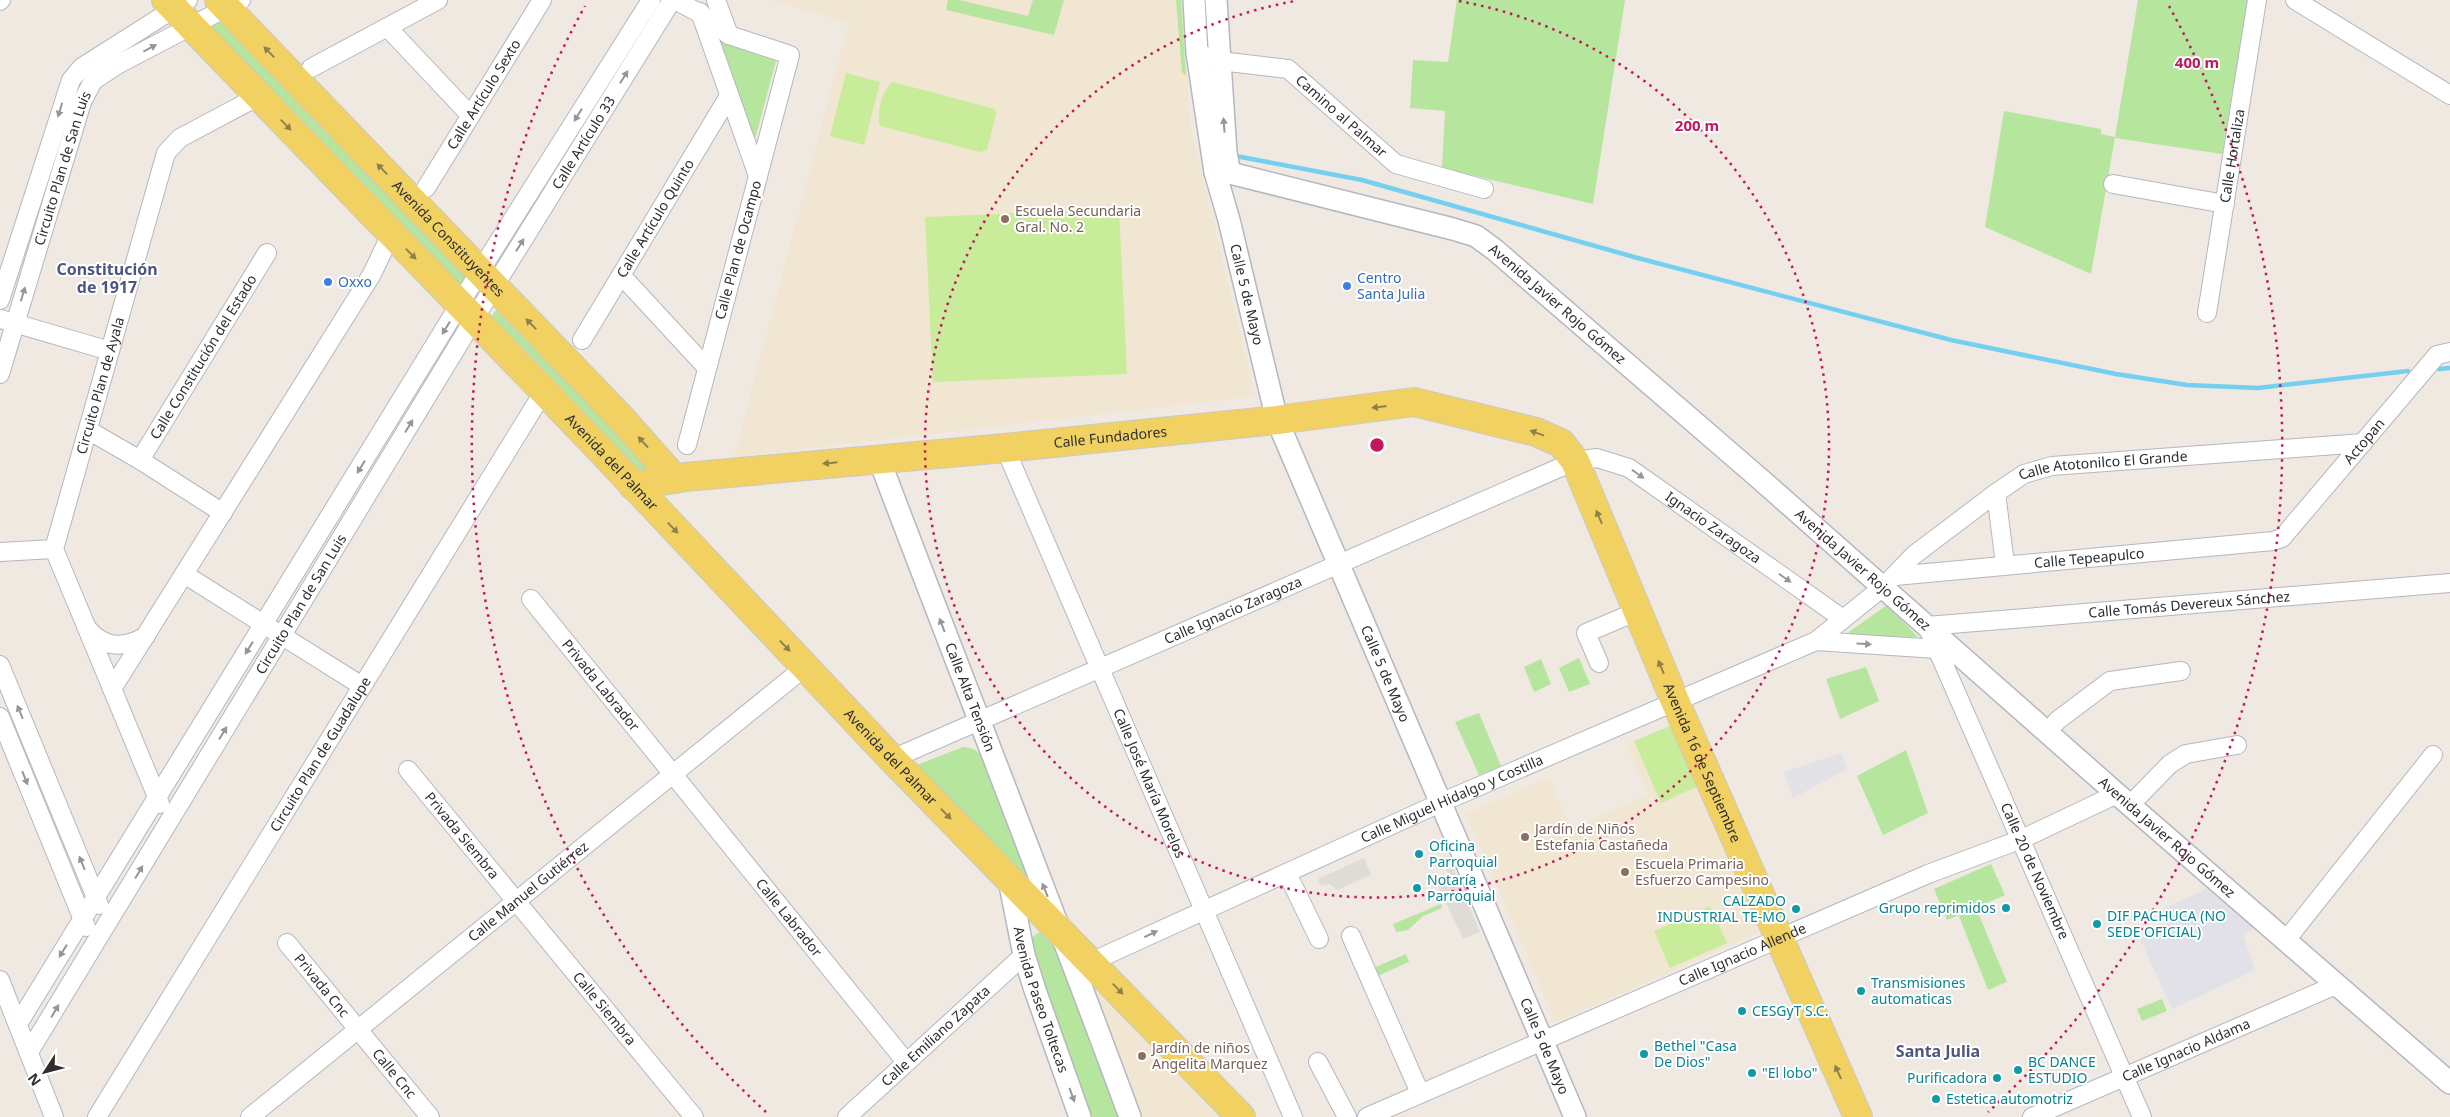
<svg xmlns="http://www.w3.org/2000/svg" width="2450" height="1117" viewBox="0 0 2450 1117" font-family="'Noto Sans',sans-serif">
<rect width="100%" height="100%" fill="#efe9e1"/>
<path fill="#e3e1e8" d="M1842 753 1847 769 1793 798 1784 772Z
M2210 887 2256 927 2243 934 2255 970 2172 1009 2140 939 2168 926 2161 910Z"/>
<path fill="#f0e6d1" d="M772 0H854L848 23Z
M855 0H1182L1190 124 1255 396 734 457Z
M1672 725 1761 931 1556 1022 1466 814 1549 778 1571 829 1648 795 1626 744Z
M1101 987 1225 1117H1140L1095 992Z"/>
<path fill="#b6e59e" d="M948 0H959L1028 16 1033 0H1064L1054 35 946 10Z
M1176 0H1181L1186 76 1182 72Z
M1457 0H1625L1593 204 1442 168 1445 111 1410 108 1413 60 1448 62Z
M2138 0H2248L2222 154 2115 138 2091 274 1985 227 2004 111 2101 129V134L2115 137Z
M219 19 467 277 459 285 209 26Z
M718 40 776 61 754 143Z
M501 308 654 473H632L491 317 495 311Z
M1887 605 1918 637 1850 636 1849 632Z
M1579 658 1590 684 1569 692 1559 668Z
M1541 659 1551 684 1534 692 1524 667Z
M1866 667 1879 701 1840 719 1826 679Z
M1479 713 1501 766 1479 775 1455 722Z
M963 747C977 748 981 754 987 765L1031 883 917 765Z
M1906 750 1928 813 1883 835 1857 776Z
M1991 864 2005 895 1976 908 2007 982 1988 990 1959 916 1971 910 1947 920 1934 889Z
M1441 904 1442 908 1423 916 1408 930 1396 932 1393 924Z
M1044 932 1052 935 1123 1117H1086L1029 939 1038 933Z
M1406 954 1409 962 1375 977 1371 969Z
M2162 999 2167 1011 2142 1021 2137 1009Z"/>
<path fill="#c9ec9a" d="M846 73 880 82 864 145 830 136Z
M893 82 995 109 996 114 987 150 980 152 880 126C876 116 882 87 893 82Z
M1119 209 1127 374 933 382 925 217Z
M1672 725 1698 786 1661 803 1634 741Z
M1710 906 1727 943 1670 968 1654 931Z"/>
<path fill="#dfdcd8" d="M1448 856 1480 932 1463 939 1435 879 1448 874 1441 859Z
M1364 858 1371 875 1337 890 1330 884 1321 886 1318 879Z"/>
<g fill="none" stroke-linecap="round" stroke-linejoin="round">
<path stroke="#75cff0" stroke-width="4.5" d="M1236 156 1362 180 1634 257 1951 340 2116 374 2187 385 2258 388 2408 371
M2439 369 2450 368"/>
<defs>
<g id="minor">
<path d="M675 0 701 14 729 35 790 55 687 445"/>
<path d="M716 0 729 35"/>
<path d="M2295 0 2450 95"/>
<path d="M0 1 1 0"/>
<path d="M700 12 758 176"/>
<path d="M388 28 470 115"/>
<path id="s1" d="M1197 53 1220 61 1288 69 1396 164 1484 189"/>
<path d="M311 68 438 0"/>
<path d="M2113 184 2225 204"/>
<path id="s2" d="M426 188 542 0"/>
<path d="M621 275 707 368"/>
<path d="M0 300 71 80 82 67 188 0"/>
<path id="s3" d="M2207 313 2257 0"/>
<path d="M0 319 110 351"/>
<path id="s4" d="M582 340 729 96"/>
<path id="s5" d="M0 374 82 102 93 81 117 65 241 0"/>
<path d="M88 430 140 460 223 513"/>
<path id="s6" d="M1005 448 1293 1117"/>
<path id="s7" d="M140 460 267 253"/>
<path d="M1996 493 2005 564"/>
<path d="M0 552 54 549"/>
<path d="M184 574 362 686"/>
<path id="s8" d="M1895 576 2273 541 2282 538 2432 361 2437 355 2450 352"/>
<path id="s9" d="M531 599 906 1062"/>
<path d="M89 630C105 649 125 648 146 636"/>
<path d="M1816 641 1937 649"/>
<path d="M1599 663 1586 633 1638 611"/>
<path d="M0 665 99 905"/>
<path d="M112 689 372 274 391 234"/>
<path d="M0 717 86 927"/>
<path d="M2047 732 2058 720 2110 681 2181 671"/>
<path id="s10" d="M892 759 1575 461 1597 458 1629 468 1843 619"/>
<path id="s11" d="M408 770 694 1117"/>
<path id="s12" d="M160 804 54 549 166 153 180 138 259 96"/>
<path d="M2130 805 2170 764 2186 754 2237 745"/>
<path d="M1287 873 1319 939"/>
<path d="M1351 936 1420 1093"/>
<path d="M2287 939 2433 755"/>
<path id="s13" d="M287 943 430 1117"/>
<path id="s14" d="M1091 962 1440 803 1816 641 1883 587 1914 555 1996 493 2024 474 2052 466 2363 443"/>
<path d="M0 980 54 1117"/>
<path d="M18 1024 480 271 651 0"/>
<path id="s15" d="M29 1052 474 319 672 0"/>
<path d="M1318 1062 1347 1117"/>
<path id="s16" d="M97 1117 544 391"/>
<path id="s17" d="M250 1117 805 667"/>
<path id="s18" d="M847 1117 1024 955"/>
<path id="s19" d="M1367 1117 1928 874 2022 839 2117 794"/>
<path id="s20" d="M2032 1117 2338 984"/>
<path id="s21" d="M2142 1117 1927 626 2450 583"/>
</g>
<g id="tertiary">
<path id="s22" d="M1194 0 1197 53 1215 172 1229 220 1277 420 1575 1117"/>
<path d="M1216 0 1226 153 1229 169"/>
<path id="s23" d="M1215 172 1230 173 1453 229 1476 236 1495 250 1759 478 2117 794 2450 1083"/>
<path id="s24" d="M879 459C962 678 1049 897 1130 1117"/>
<path id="s25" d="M1009 880 1024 955 1035 990 1080 1117"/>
</g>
<g id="primary">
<path id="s26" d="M166 0 593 442 892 759 1241 1117"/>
<path id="s27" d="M219 0 620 417 675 479"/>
<path id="s28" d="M633 486 685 477 1005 448 1277 420 1414 402 1536 432 1561 443 1575 461 1675 701 1858 1117"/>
</g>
</defs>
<use href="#minor" stroke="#b4b7c1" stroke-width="20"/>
<use href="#tertiary" stroke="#b4b7c1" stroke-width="24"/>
<use href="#primary" stroke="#c9c9c9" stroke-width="30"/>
<use href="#minor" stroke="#fff" stroke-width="18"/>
<use href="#tertiary" stroke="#fff" stroke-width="21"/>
<use href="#primary" stroke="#f2d163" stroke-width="28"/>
</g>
<defs><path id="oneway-solid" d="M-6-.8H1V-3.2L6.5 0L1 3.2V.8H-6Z" transform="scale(1.25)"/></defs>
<g fill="#969696">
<use href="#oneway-solid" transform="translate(150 48) rotate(-28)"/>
<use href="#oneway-solid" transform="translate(624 77) rotate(-58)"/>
<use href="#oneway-solid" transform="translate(60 110) rotate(107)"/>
<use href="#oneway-solid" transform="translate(578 115) rotate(122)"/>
<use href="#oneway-solid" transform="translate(1224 125) rotate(-94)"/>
<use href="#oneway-solid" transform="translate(520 245) rotate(-58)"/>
<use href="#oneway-solid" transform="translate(23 294) rotate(-73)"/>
<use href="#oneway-solid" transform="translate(446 328) rotate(122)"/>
<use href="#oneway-solid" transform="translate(409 426) rotate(-59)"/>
<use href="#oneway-solid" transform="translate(361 467) rotate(122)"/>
<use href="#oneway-solid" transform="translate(1638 474) rotate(35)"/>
<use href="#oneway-solid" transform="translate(1785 578) rotate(35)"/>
<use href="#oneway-solid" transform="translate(942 625) rotate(-111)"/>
<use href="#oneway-solid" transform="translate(1864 644) rotate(4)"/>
<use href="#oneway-solid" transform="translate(249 648) rotate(122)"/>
<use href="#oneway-solid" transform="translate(20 712) rotate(-112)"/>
<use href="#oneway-solid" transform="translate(223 733) rotate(-59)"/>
<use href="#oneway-solid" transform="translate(25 778) rotate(68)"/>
<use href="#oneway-solid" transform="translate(82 863) rotate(-112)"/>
<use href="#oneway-solid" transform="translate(139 872) rotate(-59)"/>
<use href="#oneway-solid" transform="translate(1045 890) rotate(-112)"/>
<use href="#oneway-solid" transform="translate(1151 934) rotate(-25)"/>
<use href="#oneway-solid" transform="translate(63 951) rotate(122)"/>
<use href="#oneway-solid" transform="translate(55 1011) rotate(-59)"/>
<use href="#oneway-solid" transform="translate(1072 1095) rotate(70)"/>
</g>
<g fill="#908048">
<use href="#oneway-solid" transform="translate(269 52) rotate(-134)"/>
<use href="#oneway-solid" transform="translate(286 125) rotate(46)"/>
<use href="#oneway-solid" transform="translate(382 169) rotate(-134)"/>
<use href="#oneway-solid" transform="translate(411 254) rotate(46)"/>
<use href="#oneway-solid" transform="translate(531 324) rotate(-134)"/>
<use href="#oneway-solid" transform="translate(1379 407) rotate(173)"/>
<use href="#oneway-solid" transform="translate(1537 433) rotate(-160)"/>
<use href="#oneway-solid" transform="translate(643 442) rotate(-132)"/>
<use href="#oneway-solid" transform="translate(830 463) rotate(174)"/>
<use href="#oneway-solid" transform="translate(1599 517) rotate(-113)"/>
<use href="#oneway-solid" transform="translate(673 528) rotate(46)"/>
<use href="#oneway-solid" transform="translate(785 646) rotate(46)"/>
<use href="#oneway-solid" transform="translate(1661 667) rotate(-113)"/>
<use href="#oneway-solid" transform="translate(946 814) rotate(46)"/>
<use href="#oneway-solid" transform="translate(1118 989) rotate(46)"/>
<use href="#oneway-solid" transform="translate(1838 1072) rotate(-114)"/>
</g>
<g fill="none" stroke="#c2185b" stroke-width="2.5" stroke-dasharray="2.5 5">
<path d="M1459 1A452 452 0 1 1 1295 1"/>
<path d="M766 1112A905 905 0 0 1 585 6M2169 6A905 905 0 0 1 1988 1112"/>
</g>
<g fill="#8d6e63" stroke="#fff" stroke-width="2">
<circle cx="1005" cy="219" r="5"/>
<circle cx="1525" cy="837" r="5"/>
<circle cx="1625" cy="872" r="5"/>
<circle cx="1142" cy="1056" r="5"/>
</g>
<g fill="#3f7fe0" stroke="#fff" stroke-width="2">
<circle cx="328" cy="282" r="5"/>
<circle cx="1347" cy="286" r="5"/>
</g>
<g fill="#0f9aa8" stroke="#fff" stroke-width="2">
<circle cx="1419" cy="854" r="5"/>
<circle cx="1417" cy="888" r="5"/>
<circle cx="2006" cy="908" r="5"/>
<circle cx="1796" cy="909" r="5"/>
<circle cx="2097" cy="924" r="5"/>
<circle cx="1861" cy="991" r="5"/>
<circle cx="1742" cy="1011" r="5"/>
<circle cx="1644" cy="1054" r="5"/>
<circle cx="2018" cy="1070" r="5"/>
<circle cx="1752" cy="1073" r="5"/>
<circle cx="1997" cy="1078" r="5"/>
<circle cx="1936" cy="1099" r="5"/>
</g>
<g text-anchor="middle" stroke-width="4" stroke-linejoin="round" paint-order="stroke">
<g font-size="14" fill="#2e2e2e" stroke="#fff">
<text dy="5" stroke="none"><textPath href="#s2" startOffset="110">Calle Artículo Sexto</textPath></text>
<text dy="5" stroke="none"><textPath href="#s1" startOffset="164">Camino al Palmar</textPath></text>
<text dy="5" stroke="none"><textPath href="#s15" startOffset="1065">Calle Artículo 33</textPath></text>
<text dy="5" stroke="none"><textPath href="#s3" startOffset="159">Calle Hortaliza</textPath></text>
<text dy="5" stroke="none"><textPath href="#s5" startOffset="215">Circuito Plan de San Luis</textPath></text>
<text dy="5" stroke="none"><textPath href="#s4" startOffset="142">Calle Artículo Quinto</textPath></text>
<text dy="5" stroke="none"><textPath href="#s27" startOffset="331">Avenida Constituyentes</textPath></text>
<text transform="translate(738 250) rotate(-75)" y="5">Calle Plan de Ocampo</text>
<text dy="5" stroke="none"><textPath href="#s22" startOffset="300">Calle 5 de Mayo</textPath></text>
<text dy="5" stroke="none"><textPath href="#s23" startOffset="375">Avenida Javier Rojo Gómez</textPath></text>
<text dy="5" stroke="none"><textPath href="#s7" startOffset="121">Calle Constitución del Estado</textPath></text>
<text dy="5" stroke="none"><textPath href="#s12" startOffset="446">Circuito Plan de Ayala</textPath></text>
<text dy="5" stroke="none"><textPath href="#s28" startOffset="480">Calle Fundadores</textPath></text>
<text dy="5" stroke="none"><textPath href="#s8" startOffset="516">Actopan</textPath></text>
<text dy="5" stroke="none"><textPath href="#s26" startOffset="642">Avenida del Palmar</textPath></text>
<text dy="5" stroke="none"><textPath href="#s14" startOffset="1140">Calle Atotonilco El Grande</textPath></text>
<text dy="5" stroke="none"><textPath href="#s10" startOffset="904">Ignacio Zaragoza</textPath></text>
<text dy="5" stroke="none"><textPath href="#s8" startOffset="195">Calle Tepeapulco</textPath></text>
<text dy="5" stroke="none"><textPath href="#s23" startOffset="780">Avenida Javier Rojo Gómez</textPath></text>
<text dy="5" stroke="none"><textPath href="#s21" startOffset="799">Calle Tomás Devereux Sánchez</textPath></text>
<text dy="5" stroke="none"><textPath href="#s15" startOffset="524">Circuito Plan de San Luis</textPath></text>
<text dy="5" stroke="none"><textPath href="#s10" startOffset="372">Calle Ignacio Zaragoza</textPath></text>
<text dy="5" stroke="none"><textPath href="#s22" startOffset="705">Calle 5 de Mayo</textPath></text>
<text dy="5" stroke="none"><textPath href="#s9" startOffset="111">Privada Labrador</textPath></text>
<text dy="5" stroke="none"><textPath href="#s24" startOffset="255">Calle Alta Tensión</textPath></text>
<text dy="5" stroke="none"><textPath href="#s16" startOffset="426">Circuito Plan de Guadalupe</textPath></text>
<text dy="5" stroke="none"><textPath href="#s26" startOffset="1048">Avenida del Palmar</textPath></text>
<text dy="5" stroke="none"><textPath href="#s28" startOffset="1289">Avenida 16 de Septiembre</textPath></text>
<text dy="5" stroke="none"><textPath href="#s6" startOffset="365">Calle José María Morelos</textPath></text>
<text dy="5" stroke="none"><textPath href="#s14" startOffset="396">Calle Miguel Hidalgo y Costilla</textPath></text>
<text dy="5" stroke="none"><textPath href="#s11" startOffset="85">Privada Siembra</textPath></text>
<text dy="5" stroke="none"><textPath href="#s23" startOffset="1185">Avenida Javier Rojo Gómez</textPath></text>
<text transform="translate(2035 871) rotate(66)" y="5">Calle 20 de Noviembre</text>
<text dy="5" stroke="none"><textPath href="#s17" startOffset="358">Calle Manuel Gutiérrez</textPath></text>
<text dy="5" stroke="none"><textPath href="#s9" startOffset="410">Calle Labrador</textPath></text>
<text dy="5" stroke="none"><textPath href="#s19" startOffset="409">Calle Ignacio Allende</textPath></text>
<text dy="5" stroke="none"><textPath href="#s13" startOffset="55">Privada Cnc</textPath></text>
<text dy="5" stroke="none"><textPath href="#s25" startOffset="124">Avenida Paseo Toltecas</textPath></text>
<text dy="5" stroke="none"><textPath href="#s11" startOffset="309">Calle Siembra</textPath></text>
<text dy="5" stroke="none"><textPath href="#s18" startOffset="120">Calle Emiliano Zapata</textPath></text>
<text dy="5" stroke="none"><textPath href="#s22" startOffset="1110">Calle 5 de Mayo</textPath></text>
<text dy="5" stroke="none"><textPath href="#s20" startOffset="168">Calle Ignacio Aldama</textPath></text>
<text dy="5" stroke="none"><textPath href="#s13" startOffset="169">Calle Cnc</textPath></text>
</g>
<g font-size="14" fill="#785e54" stroke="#fff" text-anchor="start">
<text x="1015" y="216">Escuela Secundaria<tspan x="1015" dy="16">Gral. No. 2</tspan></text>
<text x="1535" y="834">Jardín de Niños<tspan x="1535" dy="16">Estefania Castañeda</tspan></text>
<text x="1635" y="869">Escuela Primaria<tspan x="1635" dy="16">Esfuerzo Campesino</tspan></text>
<text x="1152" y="1053">Jardín de niños<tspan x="1152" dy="16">Angelita Marquez</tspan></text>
</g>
<g font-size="14" fill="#366cbe" stroke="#fff" text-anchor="start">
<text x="1357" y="283">Centro<tspan x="1357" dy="16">Santa Julia</tspan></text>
<text x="338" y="287">Oxxo</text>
</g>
<g font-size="14" fill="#0d838f" stroke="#fff" text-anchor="start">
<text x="1429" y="851">Oficina<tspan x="1429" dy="16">Parroquial</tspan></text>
<text x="1427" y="885">Notaría<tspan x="1427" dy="16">Parroquial</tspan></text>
<text x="1786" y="906" text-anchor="end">CALZADO<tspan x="1786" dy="16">INDUSTRIAL TE-MO</tspan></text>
<text x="1996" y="913" text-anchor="end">Grupo reprimidos</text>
<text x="2107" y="921">DIF PACHUCA (NO<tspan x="2107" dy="16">SEDE OFICIAL)</tspan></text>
<text x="1871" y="988">Transmisiones<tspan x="1871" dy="16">automaticas</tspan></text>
<text x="1752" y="1016">CESGyT S.C.</text>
<text x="1654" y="1051">Bethel "Casa<tspan x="1654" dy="16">De Dios"</tspan></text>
<text x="2028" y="1067">BC DANCE<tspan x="2028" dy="16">ESTUDIO</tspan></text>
<text x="1762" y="1078">"El lobo"</text>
<text x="1987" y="1083" text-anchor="end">Purificadora</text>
<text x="1946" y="1104">Estetica automotriz</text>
</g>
<g font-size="16" font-weight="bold" fill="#4d5680" stroke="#fff">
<text x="107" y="275">Constitución<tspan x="107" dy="18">de 1917</tspan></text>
<text x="1938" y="1057">Santa Julia</text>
</g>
</g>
<circle cx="1377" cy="445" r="8" fill="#c2185b" stroke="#fff" stroke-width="2.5"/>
<g font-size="15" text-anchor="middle" font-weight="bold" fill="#c2185b" stroke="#fff" stroke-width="4" stroke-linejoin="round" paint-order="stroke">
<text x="2197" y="68">400 m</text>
<text x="1697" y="131">200 m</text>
</g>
<g transform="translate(45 1072) rotate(234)" stroke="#ffffff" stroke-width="4" paint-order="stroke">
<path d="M0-4L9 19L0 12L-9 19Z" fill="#2e2e2e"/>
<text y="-8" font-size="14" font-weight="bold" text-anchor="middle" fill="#2e2e2e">N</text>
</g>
</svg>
